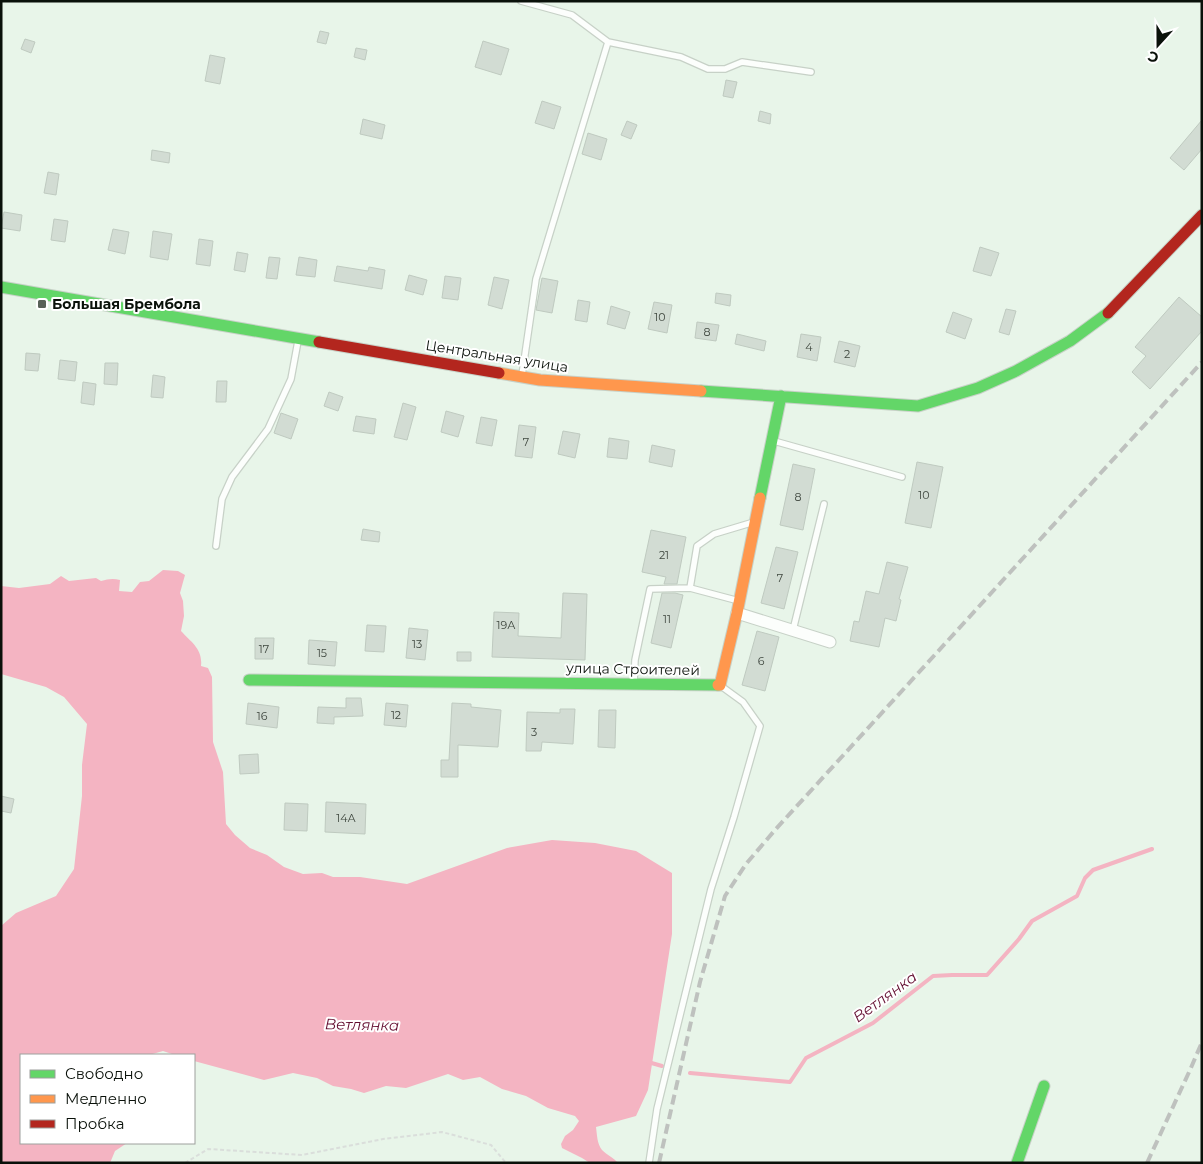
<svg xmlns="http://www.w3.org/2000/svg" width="1203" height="1164" viewBox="0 0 1203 1164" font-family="Montserrat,sans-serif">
<rect width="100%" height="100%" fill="#e8f5e9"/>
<path fill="#f4b4c2" d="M163 570 178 571 185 575 180 593 183 601 184 616 181 631C191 642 203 649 201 666L208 668 212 677 213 742 223 772 226 824 235 835 250 848 267 855 284 867 303 874 322 873 333 877H360L407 884 507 848 552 840 595 843 636 851 672 873V934L648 1090 636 1116 596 1127C597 1134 597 1144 602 1150 607 1155 614 1158 618 1163H590L582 1158 562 1148 561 1144 565 1136 573 1130 579 1121 575 1116 548 1108 526 1096 502 1089 480 1077 463 1080 448 1074 406 1088 386 1086 364 1093 351 1089 333 1086 317 1078 293 1073 264 1080 194 1061V1055H175L163 1051 149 1055H21V1143H127L115 1151 110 1163H1V926L16 913 56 896 74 869 82 796V765L87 724 64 697 46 687 1 674V586L19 588 50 584 61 576 69 581 96 578 101 581C108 579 113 578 120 580L119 591 132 592 140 582 149 581Z"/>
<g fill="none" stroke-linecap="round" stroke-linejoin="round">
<path stroke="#f4b4c2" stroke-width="4" d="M648 1062 662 1066
M690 1073 790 1082 806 1058 873 1023 933 976 952 975H987L1019 939 1032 921 1077 896 1085 878 1093 870 1152 849"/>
</g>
<path fill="#d2dcd3" stroke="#bfcac0" d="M320 31 329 33 326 44 317 42Z
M25 39 35 42 31 53 21 49Z
M483 41 509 49 501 75 475 67Z
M356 48 367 50 365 60 354 57Z
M210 55 225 58 220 84 205 81Z
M726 80 737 82 733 98 723 96Z
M542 101 561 107 554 129 535 123Z
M760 111 771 114 770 124 758 121Z
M363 119 385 125 382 139 360 134Z
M1202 120V149L1184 170 1170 158Z
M627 121 637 125 631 139 621 135Z
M588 133 607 139 601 160 582 154Z
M152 150 170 153 169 163 151 160Z
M48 172 59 174 56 195 44 193Z
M4 212 22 215 20 231 1 228Z
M54 219 68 221 65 242 51 240Z
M113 229 129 232 125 254 108 250Z
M153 231 172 234 168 260 150 257Z
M199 239 213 241 210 266 196 264Z
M980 247 999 253 991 276 973 271Z
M237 252 248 254 245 272 234 270Z
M269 257 280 258 277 279 266 278Z
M299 257 317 260 315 277 296 275Z
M337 266 368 271 369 267 385 270 382 289 334 281Z
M409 275 427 280 423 295 405 290Z
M445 276 461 278 458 300 442 298Z
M494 277 509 280 502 309 488 305Z
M542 278 558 281 552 313 536 310Z
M716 293 731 295 730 306 715 303Z
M1179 297 1202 317V331L1150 389 1132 372 1146 356 1135 347Z
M578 300 590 302 587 322 575 320Z
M654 302 672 305 667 333 648 329Z
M611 306 630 312 625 329 607 324Z
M1006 309 1016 311 1009 335 999 332Z
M953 312 972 319 965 339 946 332Z
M697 322 719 325 716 341 695 338Z
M737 334 766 341 764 351 735 344Z
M801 334 821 337 817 361 797 357Z
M839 341 860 346 855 367 834 362Z
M26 353 40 354 38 371 25 370Z
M60 360 77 362 75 381 58 379Z
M105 363H118L117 385 104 384Z
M153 375 165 377 163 398 151 397Z
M217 381H227L226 402H216Z
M83 382 96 384 94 405 81 403Z
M329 392 343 397 338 411 324 406Z
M403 403 416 407 407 440 394 437Z
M446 411 464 416 458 437 441 432Z
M281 413 298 419 291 439 274 433Z
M356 416 376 419 374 434 353 431Z
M481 417 497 420 492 446 476 443Z
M519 425 536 427 532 458 515 456Z
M563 431 580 434 575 458 558 454Z
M609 438 629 441 627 459 607 457Z
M652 445 675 450 672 467 649 462Z
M917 462 943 467 931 528 905 523Z
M793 464 815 469 803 530 780 525Z
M363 529 380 532 379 542 361 540Z
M651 530 686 537 677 584H664L666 577 642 572Z
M776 547 798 552 784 609 761 603Z
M887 562 908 567 899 599 901 600 896 621 885 618 879 647 850 641 854 621 859 622 866 591 879 594Z
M563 593 587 594 585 660 492 657 494 612 519 613 518 636 561 638Z
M662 593H675L683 595 671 648 651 643Z
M367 625 386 626 384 652 365 651Z
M409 628 428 630 425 660 406 658Z
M757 631 779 637 765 691 742 685Z
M255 638H274L273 659H255Z
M309 640 337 642 335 666 308 664Z
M457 652H471V661H457Z
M346 698H361L363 716 334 717V724L317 723 318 707 346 708Z
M248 703 279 707 277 728 246 724Z
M386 703 408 705 406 727 384 725Z
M452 703 471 704V707L501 710 498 747 458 745V777H441V760H449Z
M560 709H575L573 744 542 742 541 751H526L527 712 560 713Z
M599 710H616L615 748 598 747Z
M258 754 259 773 240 774 239 755Z
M1 796 14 799 11 813 1 811Z
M326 802 366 804 365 834 325 832Z
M285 803 308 804 307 831 284 830Z"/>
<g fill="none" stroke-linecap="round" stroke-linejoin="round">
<defs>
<path id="lane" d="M521 1 572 15 608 42
M522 375 536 279 608 42 681 57 708 69H725L742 62 811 72
M774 441 902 477
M216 546 222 499 232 477 268 429 291 379 298 341
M739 601 690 588 697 546 714 534 754 522
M793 630 824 504
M634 682 635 660 650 589 690 588
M649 1163 657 1109 711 889 734 817 760 726 743 702 721 686"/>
<path id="street" d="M737 613 830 642"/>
<path id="fast" d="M1 287 319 342
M701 391 918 406 978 388 1016 371 1070 341 1108 313
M760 498 781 396
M249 680 718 685
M1017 1163 1044 1086"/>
<path id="slow" d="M499 373 540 380 701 391
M718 685H720L737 613 760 498"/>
<path id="jam" d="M1108 313 1202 215
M319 342 499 373"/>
</defs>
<use href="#lane" stroke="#c7d1c7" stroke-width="8"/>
<use href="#street" stroke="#c7d1c7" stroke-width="13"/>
<use href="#fast" stroke="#c7d1c7" stroke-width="13"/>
<use href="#slow" stroke="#c7d1c7" stroke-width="13"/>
<use href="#jam" stroke="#c7d1c7" stroke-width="13"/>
<path stroke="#dadedb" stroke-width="2" stroke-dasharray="4 2.5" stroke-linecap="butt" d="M185 1163 208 1149 302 1155 383 1139 442 1132 491 1145 506 1163"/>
<use href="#lane" stroke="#fcfefc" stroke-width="5.5"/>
<use href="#street" stroke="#fcfefc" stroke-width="11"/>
<use href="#fast" stroke="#63d668" stroke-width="11"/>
<use href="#slow" stroke="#ff974d" stroke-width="11"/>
<use href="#jam" stroke="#b3261e" stroke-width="11"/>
<path stroke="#bec1be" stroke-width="4" stroke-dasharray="10 5" stroke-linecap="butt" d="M659 1163 700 982 725 896 746 864 775 830 1202 362
M1147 1163 1190 1070 1202 1042"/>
</g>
<rect fill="#586158" stroke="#fff" stroke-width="2" x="37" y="299" width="10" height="10" rx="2.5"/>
<g text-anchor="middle" stroke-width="4" stroke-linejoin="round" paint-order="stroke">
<g font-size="11" fill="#3d453d">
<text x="660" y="321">10</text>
<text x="707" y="336">8</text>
<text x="809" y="351">4</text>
<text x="847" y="358">2</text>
<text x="526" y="446">7</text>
<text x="924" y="499">10</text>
<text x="798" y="501">8</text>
<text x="664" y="559">21</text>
<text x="780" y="582">7</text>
<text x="667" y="623">11</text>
<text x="506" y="629">19А</text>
<text x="417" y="648">13</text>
<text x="264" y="653">17</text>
<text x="322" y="657">15</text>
<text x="761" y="665">6</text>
<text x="396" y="719">12</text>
<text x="262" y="720">16</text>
<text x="534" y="736">3</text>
<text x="346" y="822">14А</text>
</g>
<g font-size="14" font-weight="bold" fill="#0a110a" stroke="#fff" text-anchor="start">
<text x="52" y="309">Большая Брембола</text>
</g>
<g font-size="14" fill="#0a110a" stroke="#fff">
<text transform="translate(497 356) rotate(9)" y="5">Центральная улица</text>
<text transform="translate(633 669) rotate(1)" y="5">улица Строителей</text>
</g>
<g font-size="15" font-style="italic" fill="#630d30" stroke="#fff">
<text transform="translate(885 997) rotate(-36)" y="5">Ветлянка</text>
<text transform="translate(362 1025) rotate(1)" y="5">Ветлянка</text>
</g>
</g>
<rect width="1203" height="1164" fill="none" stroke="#0a110a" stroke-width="5"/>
<rect x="20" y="1054" width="175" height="90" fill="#ffffff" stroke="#9da09d"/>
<rect x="30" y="1070" width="25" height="8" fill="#63d668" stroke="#9da09d"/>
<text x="65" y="1079" font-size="15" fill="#0a110a">Свободно</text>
<rect x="30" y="1095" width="25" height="8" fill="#ff974d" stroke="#9da09d"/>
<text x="65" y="1104" font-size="15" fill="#0a110a">Медленно</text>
<rect x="30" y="1120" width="25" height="8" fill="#b3261e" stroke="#9da09d"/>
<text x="65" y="1129" font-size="15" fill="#0a110a">Пробка</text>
<g transform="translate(1158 45) rotate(201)" stroke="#ffffff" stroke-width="4" paint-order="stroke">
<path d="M0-4L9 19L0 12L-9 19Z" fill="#0a110a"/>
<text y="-8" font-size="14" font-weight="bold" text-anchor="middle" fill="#0a110a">С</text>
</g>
</svg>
